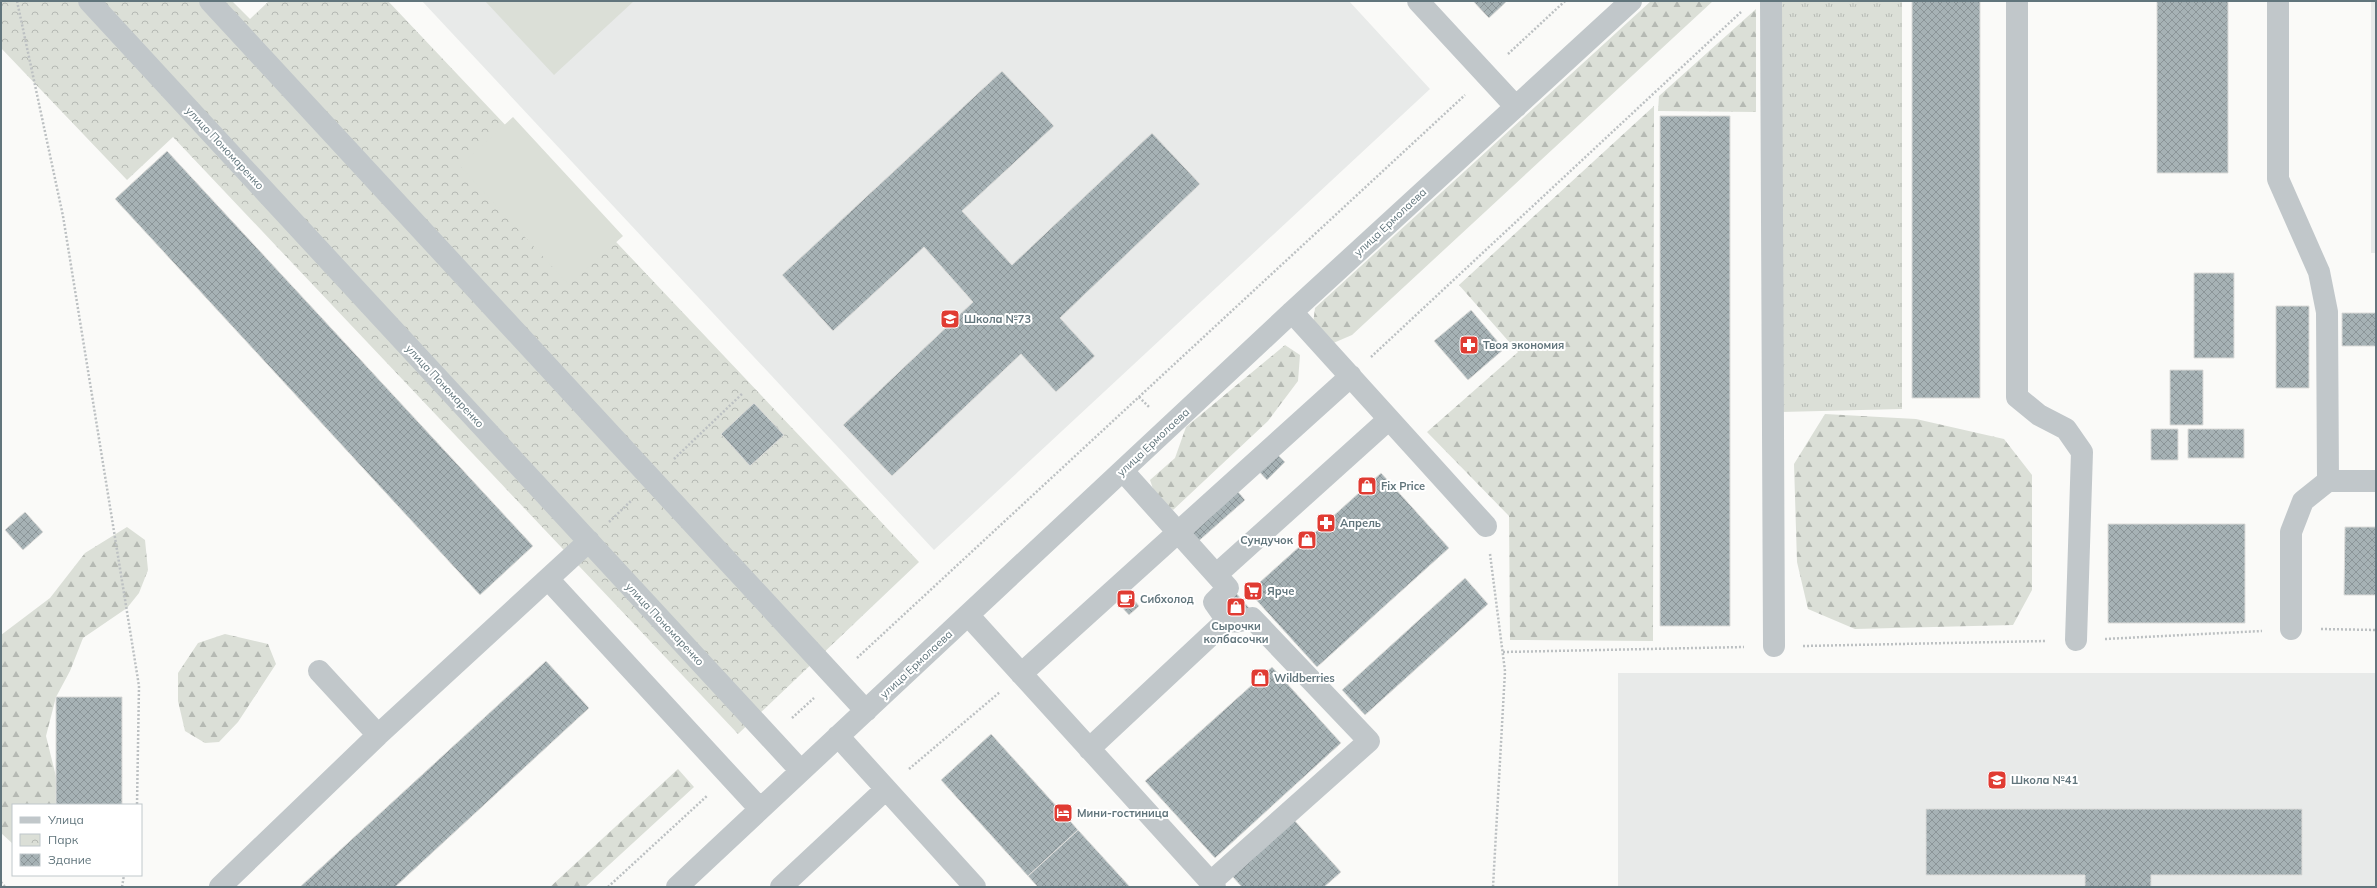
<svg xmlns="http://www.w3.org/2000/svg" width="2377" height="888" viewBox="0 0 2377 888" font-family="Mulish,sans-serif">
<defs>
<pattern id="grass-tufts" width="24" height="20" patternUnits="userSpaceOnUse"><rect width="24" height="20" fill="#dbdfd7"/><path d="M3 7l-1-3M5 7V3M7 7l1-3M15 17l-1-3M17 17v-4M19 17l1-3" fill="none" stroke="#b5b9b3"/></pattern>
<pattern id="forest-firs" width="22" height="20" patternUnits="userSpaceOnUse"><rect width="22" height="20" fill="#dbdfd7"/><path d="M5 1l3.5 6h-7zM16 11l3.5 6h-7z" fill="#b5b9b3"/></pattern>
<pattern id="park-crowns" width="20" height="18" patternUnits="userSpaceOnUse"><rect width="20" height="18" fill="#dbdfd7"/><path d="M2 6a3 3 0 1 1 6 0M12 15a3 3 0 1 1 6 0" fill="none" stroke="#b5b9b3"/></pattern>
<pattern id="building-cross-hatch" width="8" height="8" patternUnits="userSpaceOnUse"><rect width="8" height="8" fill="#a6b2b5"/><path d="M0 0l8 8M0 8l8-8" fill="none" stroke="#8b9598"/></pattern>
</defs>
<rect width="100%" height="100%" fill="#fafaf8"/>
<path fill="#e8eae9" d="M422 1H1349L1430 89 934 550Z
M2371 1H2376V253H2371Z
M1618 673H2376V887H1618Z"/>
<path fill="url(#grass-tufts)" d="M1779 1H1902V409L1781 412Z"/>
<path fill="url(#forest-firs)" d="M1651 1H1713L1352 335 1331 344 1313 324 1315 308Z
M1756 9V112L1658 111 1659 96Z
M1654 106 1653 641 1510 640 1509 516 1427 432 1518 352 1459 285Z
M1285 345 1300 355 1298 381 1268 421 1173 510 1156 497 1150 480 1175 458 1186 427Z
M1825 414 1916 419 2004 439 2032 475V590L2013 625 1855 629 1808 609 1797 562 1794 464Z
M127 527 145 540 148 570 139 593 127 608 83 638 70 671 56 697 46 736 63 805H13V844L1 833V635L50 598 85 553Z
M225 634 268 644 276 664 238 722 219 742 205 743 185 731 178 701V673L198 643Z
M678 769 694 787 585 887H550Z"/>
<path fill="url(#park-crowns)" d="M1 1H232L250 19 269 1H388L919 562 738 734 173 137 127 180 1 48Z"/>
<path fill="#dbdfd7" d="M485 1H634L554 75Z
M513 117 623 236 569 285 460 166Z"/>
<path fill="url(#building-cross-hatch)" stroke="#dcdcda" d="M1473 1H1507L1489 18Z
M1912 1H1980V398H1912Z
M2157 1H2228V173H2157Z
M1002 71 1054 126 962 211 1012 265 1152 133 1200 184 1060 318 1095 356 1056 392 1021 354 892 476 843 425 973 302 924 247 833 331 782 275Z
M1660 116H1730V626H1660Z
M167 151 533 546 480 595 115 199Z
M2194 273H2234V358H2194Z
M2276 306H2309V388H2276Z
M1471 310 1504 349 1468 380 1434 341Z
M2342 313H2376V346H2342Z
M2170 370H2203V425H2170Z
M754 403 784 435 750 466 721 434Z
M2151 429H2178V460H2151Z
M2188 429H2244V458H2188Z
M1273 450 1285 462 1267 480 1255 467Z
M1381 473 1449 548 1317 667 1249 592Z
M1233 486 1245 500 1193 546 1181 532Z
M25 512 43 532 23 550 5 530Z
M2108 524H2245V623H2108Z
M2345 527H2376V595H2344Z
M1465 578 1488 604 1365 715 1342 690Z
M1235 592 1250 609 1238 621 1223 604Z
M1130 595 1139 606 1129 615 1120 605Z
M546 661 589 708 395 887H300Z
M1272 667 1341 743 1215 858 1145 781Z
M56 697H122V805H56Z
M991 734 1078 830 1028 876 941 780Z
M1926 809H2302V875H2151V887H2085V875H1926Z
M1294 820 1341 872 1324 887H1242L1232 876Z
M1078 830 1130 887H1038L1028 876Z"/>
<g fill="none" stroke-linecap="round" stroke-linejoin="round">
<path stroke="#bcc0c2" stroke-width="2.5" stroke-dasharray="2 2" stroke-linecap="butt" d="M17 1 63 216 139 686 137 805
M1508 54 1565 1
M1371 357 1741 12
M1139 397 1149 407
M674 459 743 393
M609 522 632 500
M1490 554 1505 671 1493 887
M2321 629 2376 630
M2105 639 2262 631
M1803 646 2046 641
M1503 652 1744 647
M857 658 1465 95
M792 718 814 698
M909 769 1000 692
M1 882 5 887
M122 887 124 875
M608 887 708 795"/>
<path stroke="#c1c7ca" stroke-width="22" d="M89 1 801 771
M210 1 866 711
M1418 1 1516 107
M1771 1 1774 646
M2017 1V397L2039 415 2066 429 2082 452 2076 640
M2278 1V179L2319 272 2327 312 2328 481
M1292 312 1486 526
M1123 471 1228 588 1214 602C1229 623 1227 625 1252 618L1369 741 1211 882
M1217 574 1389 419
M548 579 760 809
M968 615 1215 887
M2291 629V532L2303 501 2328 481H2376
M319 671 378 735
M1021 674 1351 376
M838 736 975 887
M1089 749 1227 620
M220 887 378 735 589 541
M677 887 1292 312 1631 1
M781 887 886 789"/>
</g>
<defs>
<symbol id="school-square" viewBox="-11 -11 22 22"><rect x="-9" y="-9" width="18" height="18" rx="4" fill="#e03b32" stroke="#fff"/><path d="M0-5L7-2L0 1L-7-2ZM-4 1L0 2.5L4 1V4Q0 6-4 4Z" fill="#fff"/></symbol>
<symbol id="pharmacy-square" viewBox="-11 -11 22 22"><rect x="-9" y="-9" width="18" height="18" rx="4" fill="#e03b32" stroke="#fff"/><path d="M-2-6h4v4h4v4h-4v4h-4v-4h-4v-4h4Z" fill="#fff"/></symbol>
<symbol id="shop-square" viewBox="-11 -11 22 22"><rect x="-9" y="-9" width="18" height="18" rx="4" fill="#e03b32" stroke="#fff"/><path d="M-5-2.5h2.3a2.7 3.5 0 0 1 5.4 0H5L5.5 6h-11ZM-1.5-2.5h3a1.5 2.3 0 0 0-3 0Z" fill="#fff"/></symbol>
<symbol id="supermarket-square" viewBox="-11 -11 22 22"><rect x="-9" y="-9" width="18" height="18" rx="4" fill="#e03b32" stroke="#fff"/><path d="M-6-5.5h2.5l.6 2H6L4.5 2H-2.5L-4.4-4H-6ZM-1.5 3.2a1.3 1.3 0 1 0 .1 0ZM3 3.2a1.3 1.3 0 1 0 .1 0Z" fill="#fff"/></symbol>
<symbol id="cafe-square" viewBox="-11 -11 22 22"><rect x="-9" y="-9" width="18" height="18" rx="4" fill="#e03b32" stroke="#fff"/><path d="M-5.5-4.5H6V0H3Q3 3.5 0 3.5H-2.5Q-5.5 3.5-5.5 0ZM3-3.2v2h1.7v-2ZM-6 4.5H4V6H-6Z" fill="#fff"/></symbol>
<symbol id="hotel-square" viewBox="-11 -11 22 22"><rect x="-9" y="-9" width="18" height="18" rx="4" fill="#e03b32" stroke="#fff"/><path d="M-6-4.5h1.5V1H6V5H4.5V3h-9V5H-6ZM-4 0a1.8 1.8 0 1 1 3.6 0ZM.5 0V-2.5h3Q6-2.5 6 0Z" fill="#fff"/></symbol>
</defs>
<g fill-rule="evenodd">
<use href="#school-square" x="939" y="308" width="22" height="22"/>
<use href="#pharmacy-square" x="1458" y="334" width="22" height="22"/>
<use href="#shop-square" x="1356" y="475" width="22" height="22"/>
<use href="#pharmacy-square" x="1315" y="512" width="22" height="22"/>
<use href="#shop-square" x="1296" y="529" width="22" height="22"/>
<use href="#supermarket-square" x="1242" y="580" width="22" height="22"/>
<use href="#cafe-square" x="1115" y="588" width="22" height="22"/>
<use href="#shop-square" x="1225" y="596" width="22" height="22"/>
<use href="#shop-square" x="1249" y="667" width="22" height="22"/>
<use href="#school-square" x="1986" y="769" width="22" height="22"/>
<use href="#hotel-square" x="1052" y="802" width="22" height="22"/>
</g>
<g text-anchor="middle" stroke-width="4" stroke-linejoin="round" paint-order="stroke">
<g font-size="11" fill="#61757c" stroke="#fff">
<text transform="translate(225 148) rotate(47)" y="4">улица Пономаренко</text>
<text transform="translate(1390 222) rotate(-43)" y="4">улица Ермолаева</text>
<text transform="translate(445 386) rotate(47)" y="4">улица Пономаренко</text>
<text transform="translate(1153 442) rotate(-43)" y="4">улица Ермолаева</text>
<text transform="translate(665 624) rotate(47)" y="4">улица Пономаренко</text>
<text transform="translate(916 664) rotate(-43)" y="4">улица Ермолаева</text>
</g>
<g font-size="11" font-weight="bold" fill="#61757c" stroke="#fff" text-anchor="start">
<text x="964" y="323">Школа №73</text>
<text x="1483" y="349">Твоя экономия</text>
<text x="1381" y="490">Fix Price</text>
<text x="1340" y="527">Апрель</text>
<text x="1293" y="544" text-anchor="end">Сундучок</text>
<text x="1267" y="595">Ярче</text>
<text x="1140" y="603">Сибхолод</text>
<text x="1236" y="630" text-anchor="middle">Сырочки<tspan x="1236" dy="13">колбасочки</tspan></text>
<text x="1274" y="682">Wildberries</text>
<text x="2011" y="784">Школа №41</text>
<text x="1077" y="817">Мини-гостиница</text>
</g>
</g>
<rect width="2377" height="888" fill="none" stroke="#61757c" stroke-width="4"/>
<rect x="12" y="804" width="130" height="72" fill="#ffffff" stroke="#c0c8cb"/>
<rect x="20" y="817" width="20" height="6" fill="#c1c7ca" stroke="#c0c8cb"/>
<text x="48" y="824" font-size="12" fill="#61757c">Улица</text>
<rect x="20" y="834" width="20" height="12" fill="url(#park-crowns)" stroke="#c0c8cb"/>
<text x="48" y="844" font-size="12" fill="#61757c">Парк</text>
<rect x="20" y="854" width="20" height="12" fill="url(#building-cross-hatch)" stroke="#c0c8cb"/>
<text x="48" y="864" font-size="12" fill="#61757c">Здание</text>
</svg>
